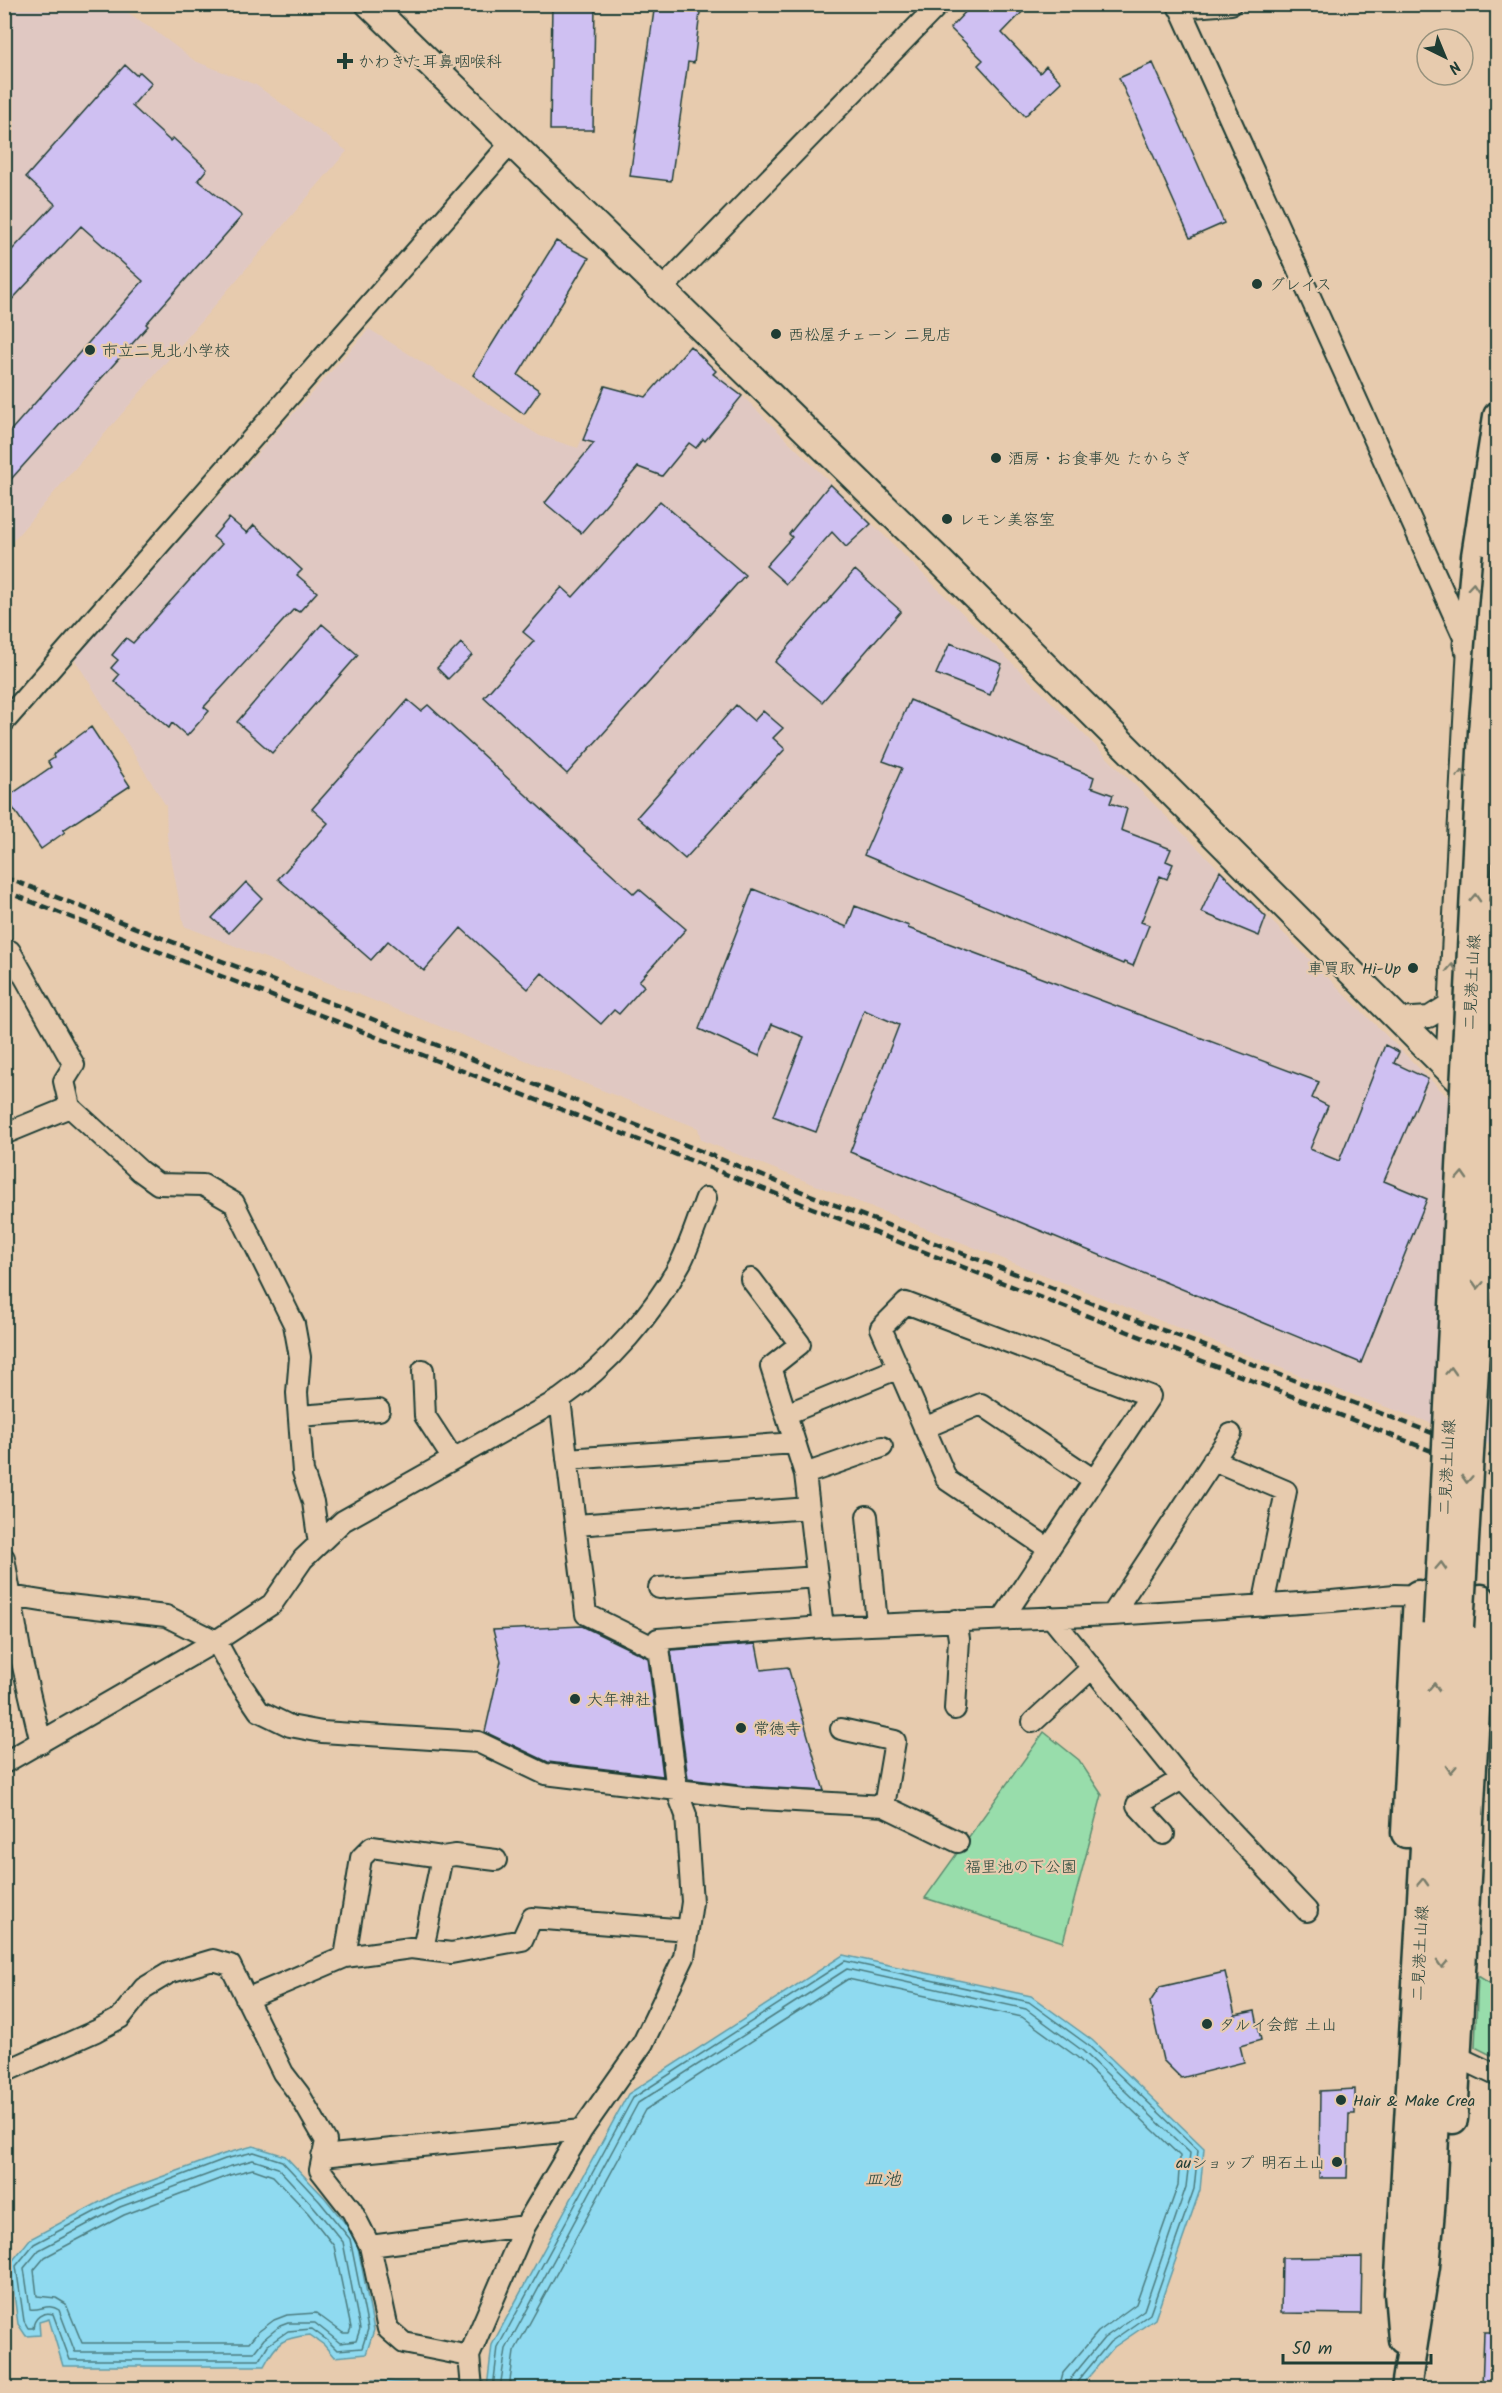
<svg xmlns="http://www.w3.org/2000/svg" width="1502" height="2393" viewBox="0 0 1502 2393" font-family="Kalam,'Klee One',sans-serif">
<rect width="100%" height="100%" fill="#e7cbae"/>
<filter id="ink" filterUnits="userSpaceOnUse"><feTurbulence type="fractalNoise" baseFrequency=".0167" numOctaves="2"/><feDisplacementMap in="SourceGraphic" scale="12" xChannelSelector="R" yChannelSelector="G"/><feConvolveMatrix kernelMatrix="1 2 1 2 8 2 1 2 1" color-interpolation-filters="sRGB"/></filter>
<g filter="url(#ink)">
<path fill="#e0c8c2" d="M5 5H116L147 25 195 61 256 85 347 151 5 550Z
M369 329 540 436 578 448 605 385 646 397 691 345 917 568 1497 1146V1447L1306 1378 701 1140 698 1128 184 926 167 836 166 806 74 658Z"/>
<path fill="#98ddab" stroke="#5c8d70" stroke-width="1.5" d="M1044 1732 1079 1760 1102 1795 1063 1942 925 1898Z
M1478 1976 1497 1988V2058L1475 2047Z"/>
<path fill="#8fdaf0" stroke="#629ba5" stroke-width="1.5" d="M843 1955 1031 1996 1092 2040 1204 2148 1200 2190 1155 2319 1114 2347 1079 2388H487L492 2345 628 2094Z
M253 2146 285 2156 325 2198 356 2237 374 2330 366 2354 334 2357 324 2345 310 2335C283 2338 277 2341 264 2366H63L49 2319 39 2322 40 2335 26 2336 18 2324 10 2264 30 2239 115 2194 224 2154Z
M371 2380 452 2386V2388H254Z"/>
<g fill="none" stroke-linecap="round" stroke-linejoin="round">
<path stroke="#4c7c7f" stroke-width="1.5" d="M254 2152 282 2161 320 2202 350 2239 368 2329 362 2348 337 2350 328 2341 312 2329 288 2331 268 2345 259 2360H70L53 2314C42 2311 34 2318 33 2328H28L24 2321 16 2266 34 2244 117 2200 225 2159Z
M253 2160 278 2168 314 2207 343 2242 360 2329 356 2341 340 2343 315 2323H288L280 2326 264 2339 254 2352H75L59 2310C48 2302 41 2311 30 2309L24 2268 39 2250 120 2207 228 2167Z
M253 2169 273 2176 308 2213 334 2246 351 2328 349 2333H343L316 2313 287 2315 274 2320 258 2332 249 2343H82L66 2304 56 2298 37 2296 34 2270 45 2257 124 2215 230 2175Z
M342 2388 371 2386 406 2388
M493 2388 498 2347 633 2098 845 1961 1029 2002 1088 2045 1198 2150 1194 2189 1150 2314 1110 2342 1077 2382 1075 2388
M500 2388 506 2349 638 2103 847 1969 1026 2009 1083 2051 1190 2153 1186 2187 1144 2310 1104 2338 1071 2378 1068 2388
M509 2388 514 2352 645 2110 848 1979 1022 2017 1077 2057 1180 2156 1178 2185 1136 2304 1098 2332 1063 2373 1059 2388"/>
</g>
<path fill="#cfc0f2" stroke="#1f3d34" stroke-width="1.5" d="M552 4H595L593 130H550Z
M655 4H701L694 63 688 62 671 181 630 176Z
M973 4H1030L1002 33 1040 73 1046 66 1061 82 1025 116 978 65 983 60 950 28Z
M1153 63 1224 223 1190 238 1119 78Z
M125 65 136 75 140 72 152 83 132 106 170 141 173 138 207 169 198 180 242 216 146 324 148 326 4 487V438L143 281 81 226 4 308V243L12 250 55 204 26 177Z
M556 241 589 258 518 375 540 391 524 414 473 375Z
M690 346 716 371 713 374 742 396 705 441 703 439 696 448 689 443 662 476 638 467 581 533 545 503 594 443 583 440 605 386 646 397Z
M830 484 871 524 846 547 832 532 786 584 766 566 792 537 789 534Z
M660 501 745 575 567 774 484 697 534 641 523 632 562 587 573 597Z
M229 518 247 533 254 525 302 570 297 575 317 592 299 612 294 609 204 707 209 711 187 736 172 723 169 728 114 681 119 675 111 668 118 660 112 655 126 638 133 643 222 544 213 537Z
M855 570 901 611 822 702 775 662Z
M322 624 358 655 272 753 237 722Z
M461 643 472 655 448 679 437 668Z
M950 643 1002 664 990 695 936 674Z
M408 700 421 711 428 705 634 894 639 889 686 929 639 981 644 986 619 1014 614 1010 601 1024 542 973 528 989 461 928 424 971 388 941 371 960 278 879 328 823 312 809Z
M910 700 1094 777 1091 787 1113 795 1110 803 1127 809 1121 830 1171 849 1166 861 1173 864 1167 879 1160 876 1141 922 1149 925 1133 966 1124 962 1123 964 864 855 902 768 883 761Z
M736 705 754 721 763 711 783 728 773 738 785 749 685 859 637 817Z
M91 727 130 786 63 830 65 832 41 849 6 798 51 767 48 762 54 758 53 755Z
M1220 871 1266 917 1259 936 1201 912Z
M246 882 262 898 229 933 212 918Z
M753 889 847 927 855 906 909 926 908 928 1319 1082 1312 1098 1328 1106 1310 1149 1339 1161 1385 1045 1399 1052 1394 1063 1428 1079 1384 1181 1427 1199 1361 1363 850 1152 899 1025 864 1010 816 1132 773 1116 804 1037 772 1024 759 1056 699 1029Z
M582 1626 648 1658 663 1776 548 1762 485 1732 501 1661 493 1630Z
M756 1644 761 1670 788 1667 824 1791 745 1786 688 1779 671 1650Z
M1225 1972 1235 2015 1255 2011 1261 2040 1240 2046 1244 2062 1181 2078 1163 2060 1150 2002 1160 1987Z
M1355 2089V2114H1349L1347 2178H1319L1320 2091Z
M1362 2257 1361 2314 1281 2313 1282 2258Z
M1484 2332H1497V2388H1482Z"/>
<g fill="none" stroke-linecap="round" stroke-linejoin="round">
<defs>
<path id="minor" d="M1178 4 1466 642
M1179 8 1231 4
M662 289 939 4
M4 722 511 143
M1398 1019 1429 1017 1451 1003 1460 1000
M1446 1069 1468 645
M70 1107 140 1171 158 1184 203 1185 234 1203 294 1324 300 1357 297 1393 303 1472 313 1502 319 1544
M4 1134 70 1107 64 1081 74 1065 10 951
M751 1279 800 1344 771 1367 805 1474 823 1627
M423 1370 425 1416 453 1459
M560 1399 586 1614 659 1650
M786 1414 899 1368
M299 1416 379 1410
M924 1428 981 1404 1094 1480
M567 1459 795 1443
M1213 1460 1286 1491 1263 1606
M805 1474 882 1447
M867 1516 877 1624
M576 1525 809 1508
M4 1558 22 1662 41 1743
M659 1588 818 1577
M4 1595 60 1604 166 1616 216 1641 234 1674 259 1711 290 1726 322 1732 478 1742 545 1774 744 1798 884 1806 958 1842
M1112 1615 1231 1434
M1051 1617 1182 1779 1137 1805 1164 1834
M1003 1618 1150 1396 906 1303 881 1328 947 1480 1049 1549
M955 1709 959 1639 956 1620
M1033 1722 1092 1668
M841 1729 895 1741 884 1806
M4 1763 216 1641 272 1604 303 1559 343 1521 560 1399C606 1367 655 1312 681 1262 691 1242 698 1219 706 1198
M1182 1779 1307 1911
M442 1857 455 1855 496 1860
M345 1957 361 1858 372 1847 442 1857 423 1949
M246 1999 345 1957 411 1948 451 1953 522 1940 532 1918 688 1930
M1458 2057 1498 2076
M4 2072 96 2031 120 2018 144 1988 169 1973 213 1960 230 1965 283 2073 299 2094 326 2141 320 2170 352 2211 370 2246 388 2329 404 2343 469 2356
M322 2156 582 2130
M370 2246 525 2226
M472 2388 469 2356 525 2226 582 2130 643 2043 684 1957 692 1902 686 1815 677 1791 658 1639 823 1627 1112 1615 1332 1601 1395 1595 1429 1596"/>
<path id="tertiary" d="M369 4 940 561 1477 1098"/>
<path id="secondary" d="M1468 645 1476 556 1498 416
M1406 1833 1418 1595
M1453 2119 1481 1599
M1403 2339 1399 2293 1438 1624
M1406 2388 1425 2266 1431 2199 1459 1627"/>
</defs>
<use href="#minor" stroke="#1f3d34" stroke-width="24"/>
<use href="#tertiary" stroke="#1f3d34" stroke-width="30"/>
<use href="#secondary" stroke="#1f3d34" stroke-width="33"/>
<use href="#minor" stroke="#e7cbae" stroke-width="20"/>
<use href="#tertiary" stroke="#e7cbae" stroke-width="26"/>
<use href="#secondary" stroke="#e7cbae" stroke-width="28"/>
<path stroke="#1f3d34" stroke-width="4.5" stroke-dasharray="9 4.5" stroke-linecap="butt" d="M4 877 367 1017 830 1203 1498 1458
M4 891 1498 1477"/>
<defs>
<path id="secondary-bridge" d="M1438 1624 1483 732 1498 555
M1459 1627 1489 1108 1498 912"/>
</defs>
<use href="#secondary-bridge" stroke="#1f3d34" stroke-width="33" stroke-linecap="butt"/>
<use href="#secondary-bridge" stroke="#e7cbae" stroke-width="28"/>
</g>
<defs><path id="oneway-chevron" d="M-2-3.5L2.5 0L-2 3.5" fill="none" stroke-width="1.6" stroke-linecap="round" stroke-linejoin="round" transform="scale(1.5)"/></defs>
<g stroke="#797d6b">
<use href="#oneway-chevron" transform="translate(1473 587) rotate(-85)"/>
<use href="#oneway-chevron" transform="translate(1462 774) rotate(-87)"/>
<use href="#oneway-chevron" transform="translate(1475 898) rotate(-87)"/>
<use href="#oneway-chevron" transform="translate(1452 968) rotate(-87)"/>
<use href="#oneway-chevron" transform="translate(1462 1176) rotate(-87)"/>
<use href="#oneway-chevron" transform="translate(1478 1285) rotate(93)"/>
<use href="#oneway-chevron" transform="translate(1451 1371) rotate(-87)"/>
<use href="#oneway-chevron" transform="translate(1467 1479) rotate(93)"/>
<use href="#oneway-chevron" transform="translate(1441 1566) rotate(-87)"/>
<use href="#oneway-chevron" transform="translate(1434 1687) rotate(-87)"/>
<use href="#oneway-chevron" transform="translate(1451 1769) rotate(93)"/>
<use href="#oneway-chevron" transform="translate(1423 1882) rotate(-87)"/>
<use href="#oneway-chevron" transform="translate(1442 1964) rotate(93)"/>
</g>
</g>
<g fill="#1f3d34" stroke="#e7cbae" stroke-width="2">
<path d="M342 52h6v6h6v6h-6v6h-6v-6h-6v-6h6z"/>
<circle cx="1257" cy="284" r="6"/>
<circle cx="776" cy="334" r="6"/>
<circle cx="90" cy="350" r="6"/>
<circle cx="996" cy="458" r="6"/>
<circle cx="947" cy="519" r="6"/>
<circle cx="1413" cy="968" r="6"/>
<circle cx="575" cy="1699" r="6"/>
<circle cx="741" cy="1728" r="6"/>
<circle cx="1207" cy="2024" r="6"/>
<circle cx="1341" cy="2100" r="6"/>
<circle cx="1337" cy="2162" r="6"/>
</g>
<g text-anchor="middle" stroke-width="4.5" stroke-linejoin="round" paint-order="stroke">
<g font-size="16" fill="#1f3d34" stroke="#e7cbae" text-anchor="start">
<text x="358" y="67">かわきた耳鼻咽喉科</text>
<text x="1269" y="290">グレイス</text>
<text x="788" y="340">西松屋チェーン 二見店</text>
<text x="102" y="356">市立二見北小学校</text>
<text x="1008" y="464">酒房・お食事処 たからぎ</text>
<text x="959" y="525">レモン美容室</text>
<text x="1401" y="974" text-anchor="end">車買取 Hi-Up</text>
<text x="587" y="1705">大年神社</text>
<text x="753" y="1734">常徳寺</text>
<text x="1219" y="2030">タルイ会館 土山</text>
<text x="1353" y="2106">Hair &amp; Make Crea</text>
<text x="1325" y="2168" text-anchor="end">auショップ 明石土山</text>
</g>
<g font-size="16" fill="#1f3d34" stroke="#e7cbae">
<text transform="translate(1471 982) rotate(-87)" y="6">二見港土山線</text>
<text transform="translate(1446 1467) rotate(-87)" y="6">二見港土山線</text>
<text transform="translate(1419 1953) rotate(-87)" y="6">二見港土山線</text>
</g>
<g font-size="16" fill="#25453a" stroke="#e7cbae">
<text x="1021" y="1872">福里池の下公園</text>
</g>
<g font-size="18" font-style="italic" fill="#25453d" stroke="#e7cbae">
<text x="883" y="2185">皿池</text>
</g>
</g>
<rect width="1502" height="2393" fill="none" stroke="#e7cbae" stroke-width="24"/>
<rect x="12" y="12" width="1478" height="2369" fill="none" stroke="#1f3d34" stroke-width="2" filter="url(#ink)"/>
<g transform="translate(1445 57) rotate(137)"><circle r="28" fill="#e7cbae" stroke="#97927d" stroke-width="1.5"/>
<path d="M0-4.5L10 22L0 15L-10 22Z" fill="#1f3d34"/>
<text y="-9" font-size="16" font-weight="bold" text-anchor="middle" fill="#1f3d34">N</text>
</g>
<path d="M1283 2354v9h148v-9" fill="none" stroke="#1f3d34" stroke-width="3"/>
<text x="1292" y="2354" font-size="18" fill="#1f3d34" stroke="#e7cbae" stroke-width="4.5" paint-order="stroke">50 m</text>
</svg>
